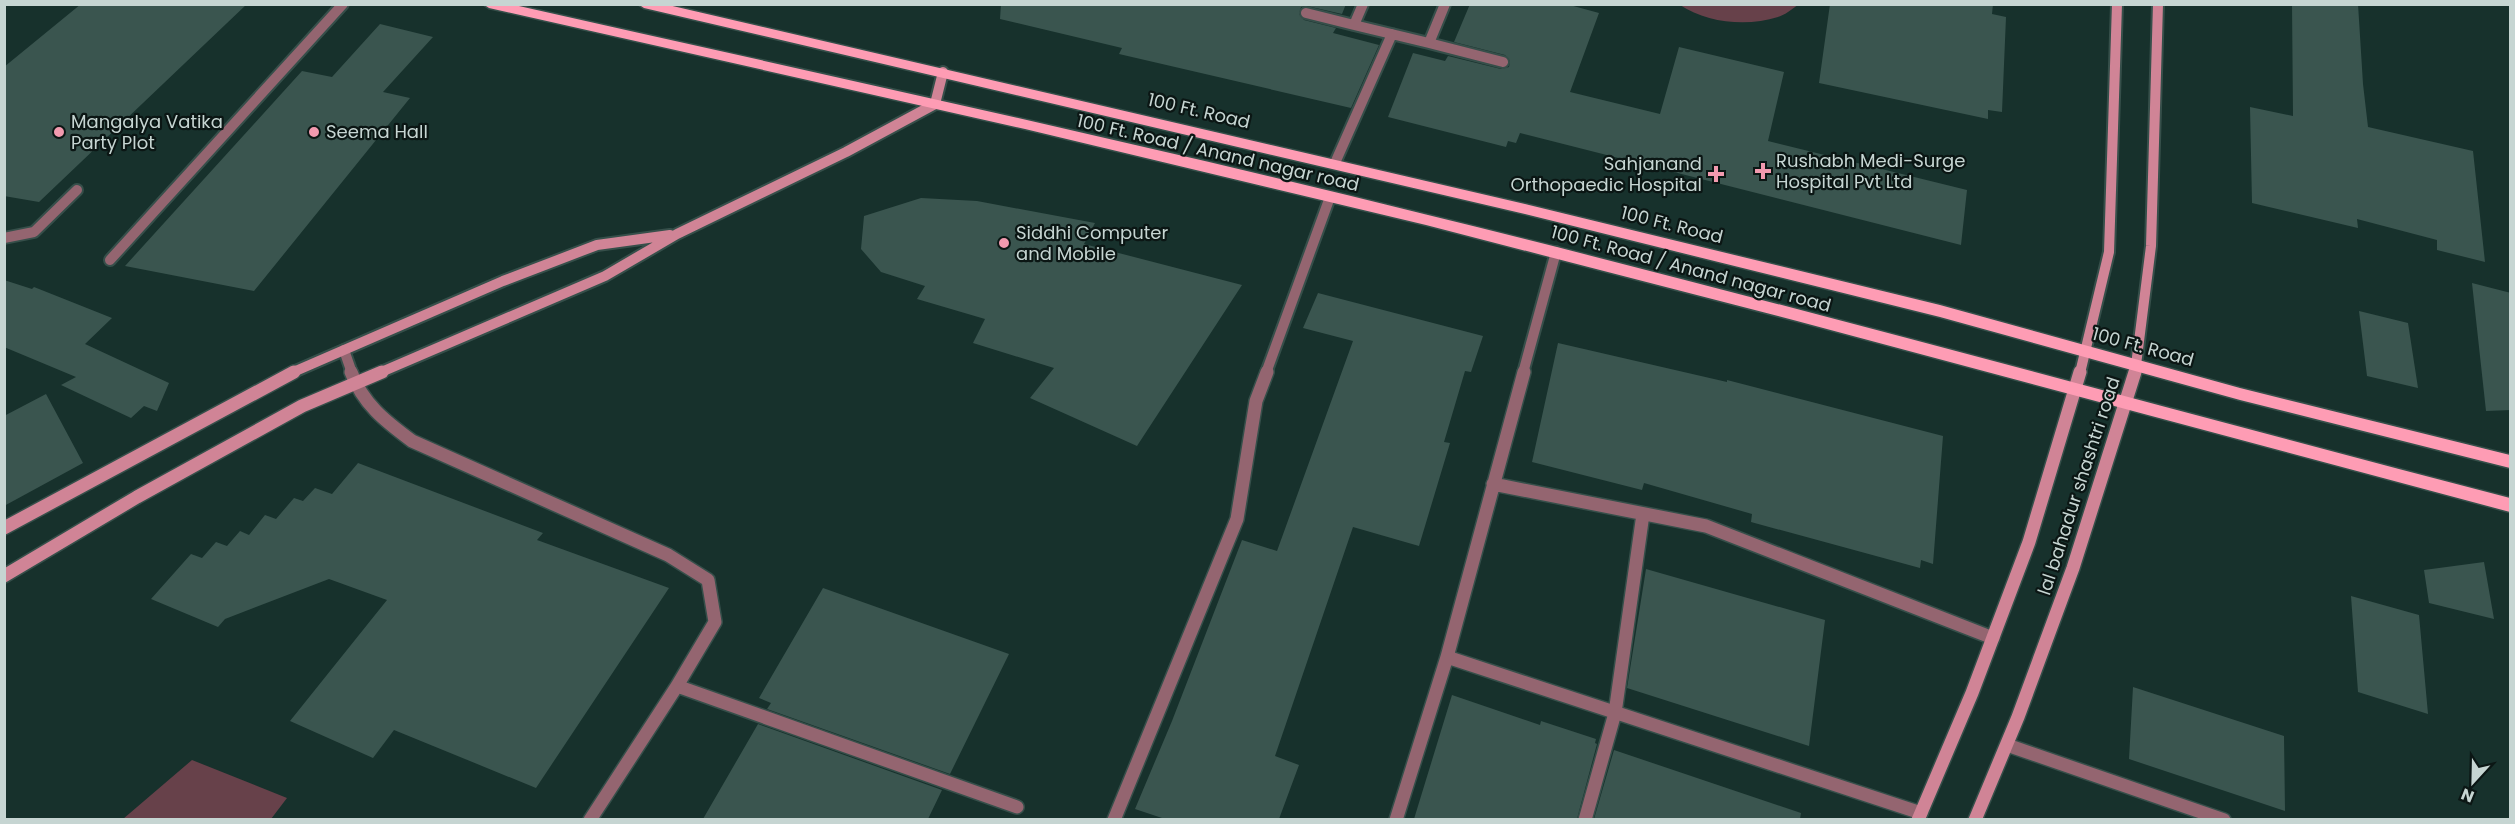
<svg xmlns="http://www.w3.org/2000/svg" width="2515" height="824" viewBox="0 0 2515 824" font-family="Poppins,sans-serif">
<rect width="100%" height="100%" fill="#17312c"/>
<path fill="#67414a" d="M1680 5H1798C1792 9 1785 15 1778 17 1747 27 1707 23 1680 5Z
M192 760 287 798 271 819H123Z"/>
<path fill="#3a554f" d="M81 4H247L39 202 4 196V67Z
M1001 4H1346L1342 14 1307 6 1301 7 1299 14 1304 20 1336 28 1333 33 1379 45 1351 108 1119 54 1122 48 1000 19Z
M1470 4H1566L1599 13 1570 92 1660 114 1679 47 1784 72 1768 141 1967 190 1961 245 1520 133 1516 143 1508 141 1506 147 1388 117 1413 53 1445 61 1448 56 1501 69 1509 67 1510 61 1505 55 1454 42Z
M1830 4H1993L1992 14 2006 17 2002 112 1988 110V119L1819 83Z
M2292 4H2358L2363 84 2368 127 2473 151 2485 262 2437 250V240L2357 219 2358 228 2252 203 2250 107 2293 116Z
M380 24 433 37 383 92 410 98 254 291 125 266 302 71 332 77Z
M921 198 977 201 1095 223 1084 244 1242 285 1137 446 1030 398 1054 368 973 343 985 319 917 299 925 286 881 272 861 249 864 216Z
M4 280 32 289 34 287 112 318 85 344 169 383 157 411 144 406 131 418 61 385 76 377 4 347Z
M2472 283 2511 293V410L2486 411Z
M1318 293 1483 336 1471 372 1465 371 1444 442 1450 443 1419 546 1353 527 1275 756 1299 765 1279 819H1165L1135 809 1172 721 1242 540 1277 551 1353 341 1303 328Z
M2359 311 2408 323 2418 388 2367 376Z
M1558 343 1727 382V380L1943 436 1933 564 1921 560 1920 568 1751 522 1752 514 1644 483 1642 490 1532 462Z
M46 394 83 463 4 506V416Z
M358 463 543 533 537 540 669 588 536 788 394 730 373 758 290 721 387 600 329 579 225 619 218 627 151 599 191 554 202 558 216 542 227 546 240 531 249 535 265 515 276 519 294 498 303 501 315 488 332 494Z
M2484 562 2494 619 2429 603 2424 570Z
M1646 569 1825 620 1809 746 1627 688Z
M823 588 1009 654 950 774 767 709 771 703 759 698Z
M2351 596 2419 615 2428 714 2358 692Z
M2133 687 2284 736 2285 811 2129 759Z
M1452 695 1540 725 1541 721 1596 739 1595 743 1597 744 1577 819H1414Z
M758 724 942 790 928 819H703Z
M1614 750 1801 813 1800 819H1594Z"/>
<g fill="none" stroke-linecap="round" stroke-linejoin="round">
<defs>
<path id="lane-far1" d="M4 238 34 232 77 190
M110 260 343 4
M1266 373 1330 197
M1523 373 1556 252"/>
<path id="lane" d="M1493 484 1706 526 1993 638
M1447 657 1921 813
M1114 820 1237 519 1256 401 1267 372
M1396 820 1447 657 1524 372
M1585 820 1615 713 1643 514"/>
<path id="street-far1" d="M1363 4 1354 25 1429 43 1445 4
M1306 13 1354 25
M1429 43 1503 62
M1335 163 1392 34
M344 350 352 373"/>
<path id="street" d="M351 372C363 404 385 421 412 441L668 555 708 580 715 622 677 686 590 820
M677 686 1017 807
M2007 745 2224 820"/>
<path id="secondary-far1" d="M291 373 503 281 597 245 670 235
M379 373 605 276 677 234 846 152 935 104 943 72
M2080 373 2109 252 2117 4
M2135 373 2151 246 2158 4"/>
<path id="secondary" d="M4 528 294 372
M4 576 137 497 302 406 382 372
M1918 820 1972 693 2029 542 2080 372
M1975 820 2018 717 2073 568 2135 372"/>
<path id="primary" d="M483 4H510C816 73 1123 139 1428 215 1790 304 2149 404 2510 498V512L1797 321 1426 225 1025 129 489 8Z
M638 4H664L1529 205 1940 305 2240 388 2510 455V468L2240 400 1940 317 1529 215 644 8Z"/>
</defs>
<use href="#lane-far1" stroke="#364f4a" stroke-width="14"/>
<use href="#lane" stroke="#364f4a" stroke-width="16"/>
<use href="#street-far1" stroke="#364f4a" stroke-width="14"/>
<use href="#street" stroke="#364f4a" stroke-width="16"/>
<use href="#secondary-far1" stroke="#364f4a" stroke-width="14"/>
<use href="#secondary" stroke="#364f4a" stroke-width="16"/>
<use href="#primary" stroke="#364f4a" stroke-width="3"/>
<use href="#lane-far1" stroke="#946570" stroke-width="10"/>
<use href="#lane" stroke="#946570" stroke-width="13"/>
<use href="#street-far1" stroke="#946570" stroke-width="10"/>
<use href="#street" stroke="#946570" stroke-width="13"/>
<use href="#secondary-far1" stroke="#d08496" stroke-width="10"/>
<use href="#secondary" stroke="#d08496" stroke-width="13"/>
<use href="#primary" fill="#fe9cb4" fill-rule="evenodd"/>
</g>
<g fill="#f29aaf" stroke="#0b1614" stroke-width="2">
<circle cx="59" cy="132" r="6"/>
<circle cx="314" cy="132" r="6"/>
<path d="M1760 162h6v6h6v6h-6v6h-6v-6h-6v-6h6z"/>
<path d="M1713 165h6v6h6v6h-6v6h-6v-6h-6v-6h6z"/>
<circle cx="1004" cy="243" r="6"/>
</g>
<g text-anchor="middle" stroke-width="4.5" stroke-linejoin="round" paint-order="stroke">
<g font-size="18" fill="#c6d5d2" stroke="#0b1614">
<text transform="translate(1199 111) rotate(13)" y="6">100 Ft. Road</text>
<text transform="translate(1218 153) rotate(13)" y="6">100 Ft. Road / Anand nagar road</text>
<text transform="translate(1672 225) rotate(14)" y="6">100 Ft. Road</text>
<text transform="translate(1691 269) rotate(15)" y="6">100 Ft. Road / Anand nagar road</text>
<text transform="translate(2143 347) rotate(15)" y="6">100 Ft. Road</text>
<text transform="translate(2079 486) rotate(-72)" y="6">lal bahadur shashtri road</text>
</g>
<g font-size="18" fill="#c6d5d2" stroke="#0b1614" text-anchor="start">
<text x="71" y="128">Mangalya Vatika<tspan x="71" dy="21">Party Plot</tspan></text>
<text x="326" y="138">Seema Hall</text>
<text x="1776" y="167">Rushabh Medi-Surge<tspan x="1776" dy="21">Hospital Pvt Ltd</tspan></text>
<text x="1702" y="170" text-anchor="end">Sahjanand<tspan x="1702" dy="21">Orthopaedic Hospital</tspan></text>
<text x="1016" y="239">Siddhi Computer<tspan x="1016" dy="21">and Mobile</tspan></text>
</g>
</g>
<rect width="2515" height="824" fill="none" stroke="#c6d5d2" stroke-width="12"/>
<g transform="translate(2473 782) rotate(202)" stroke="#0b1614" stroke-width="4.5" paint-order="stroke">
<path d="M0-4.5L10 22L0 15L-10 22Z" fill="#c6d5d2"/>
<text y="-9" font-size="16" font-weight="bold" text-anchor="middle" fill="#c6d5d2">N</text>
</g>
</svg>
